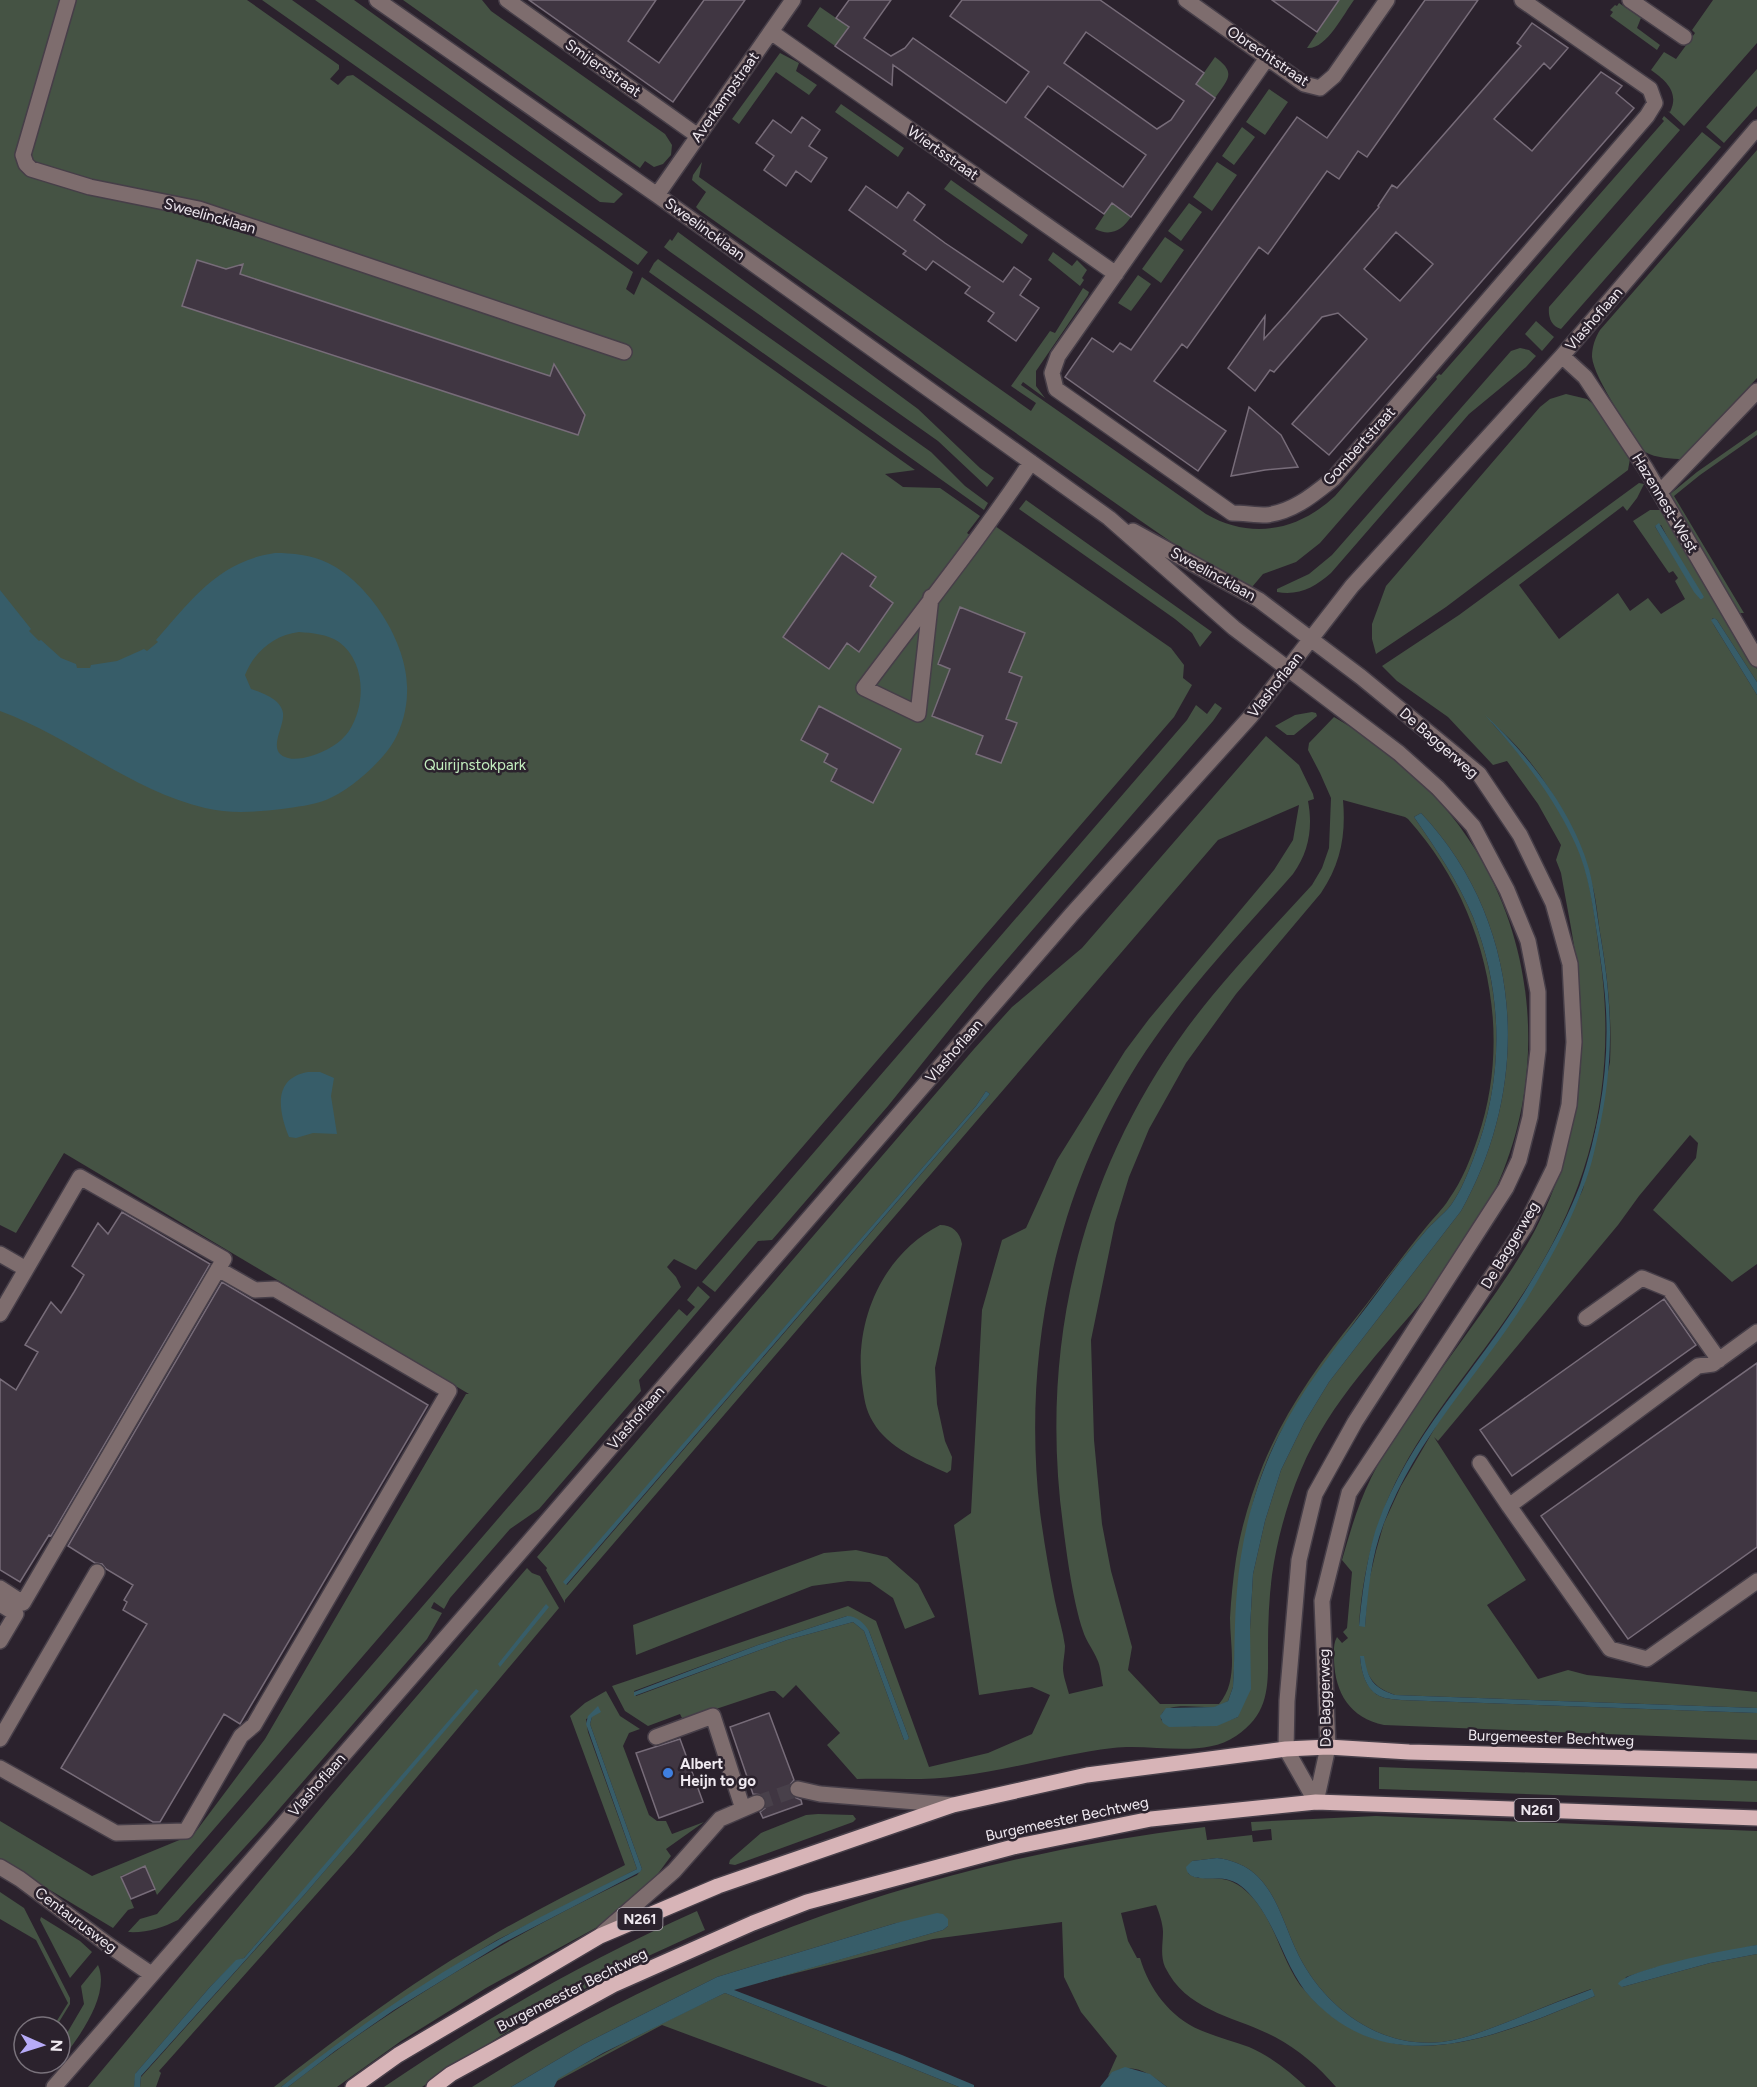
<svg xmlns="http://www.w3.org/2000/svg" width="1757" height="2087" viewBox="0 0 1757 2087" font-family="Figtree,sans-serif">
<rect width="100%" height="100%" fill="#2b222d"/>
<path fill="#455344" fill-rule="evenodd" d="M0 0H247L339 65V69L330 79 338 85 347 76 353 75 633 272 626 289 634 295 642 277 915 470 885 474 903 487 940 488 980 516 967 533 982 544 995 526 1171 648 1184 665 1183 678 1192 685 1174 717 696 1270 674 1259 667 1267 676 1277 681 1287 157 1895 145 1867 121 1876 134 1908 128 1910 113 1928 0 1860V1821L92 1876 194 1834 265 1739 466 1394H469L64 1153 16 1233 0 1225Z
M262 0H292L648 252 638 265Z
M315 0H354L623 194 614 203 600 202Z
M403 0H482L491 11 665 134 672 145 671 155 663 164 654 167 645 161 640 168Z
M1339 0H1354C1343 15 1326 50 1307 48Z
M1713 0H1757V43L1684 126 1668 111 1670 112C1680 92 1665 80 1651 70L1664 52 1676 59 1695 33 1692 30Z
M1619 3 1641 18 1637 28 1660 45 1657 50 1610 16 1613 12 1610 10 1615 5 1617 6Z
M820 7 849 27 835 46 807 26Z
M780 53 799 63 796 71 817 85 809 95 776 72 739 124 732 119Z
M1215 57C1237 73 1228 79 1215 98L1196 84Z
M1757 69V106L1724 143 1706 127Z
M1269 89 1288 102 1265 135 1246 122Z
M841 104 904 148 898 157 835 112Z
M1664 116 1680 130 1320 543 1296 562 1263 574 1252 587 1209 568 1138 519 699 210 696 207 706 192 692 180 693 175 702 162 699 177 1031 411 1036 403 1011 386 1050 331 1055 333 1083 288 1089 292 1088 295 1036 371V386L1045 398 1023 382 1021 385 1206 514C1251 540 1298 531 1335 496L1437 379 1436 377 1439 374 1441 375 1664 121 1662 119Z
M1242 127 1255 137 1234 165 1222 156Z
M1702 132 1721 147 1561 329C1551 326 1548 317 1549 307Z
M1757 150V378L1732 405 1734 407 1684 459C1671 459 1656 458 1645 452 1631 431 1594 379 1592 357 1592 347 1595 338 1600 330Z
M1217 162 1237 175 1212 211 1193 197Z
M951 180 1028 235 1022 244 944 189Z
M1112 203 1131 217C1122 230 1111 237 1095 229Z
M1189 203 1202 212 1181 241 1168 231Z
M678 232 918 409 980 468 994 478 987 487 938 441 669 251 664 247 670 239 672 241Z
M1165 237 1184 250 1161 283 1142 269Z
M1053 252 1072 266 1077 260 1087 270 1082 278 1084 280 1080 286 1048 260Z
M658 259 931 452 965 486 988 503 984 510 649 272 654 263Z
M1138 275 1151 284 1131 311 1118 303Z
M1536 321 1554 337 1542 351 1525 334Z
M1520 348 1529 350 1536 356 1526 367 1469 414 1331 573C1315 587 1299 596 1277 592V589L1309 574 1332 555 1511 351Z
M1566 394 1587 399 1601 411 1630 459 1628 470 1446 607 1376 654 1372 639V624L1386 586 1540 407 1550 399Z
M1757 430V435L1700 475 1674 496 1744 613H1739L1669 495 1697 472Z
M1639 483 1644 484 1637 498 1627 511 1623 506 1519 585 1559 639 1618 593 1630 611 1648 598 1661 614 1685 599 1675 581 1678 578 1673 571 1669 573 1633 521 1650 510H1662L1757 669V682L1717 620 1713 618 1712 620 1714 625 1757 695V1264L1732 1282 1653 1210 1696 1158 1698 1143 1690 1135 1639 1196 1618 1225 1438 1441 1434 1437 1526 1580 1487 1605 1538 1679 1568 1670 1587 1675 1757 1692V1708L1395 1695C1371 1686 1370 1678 1360 1656 1361 1671 1366 1691 1382 1697 1387 1699 1395 1699 1401 1700L1757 1713V1740L1384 1725C1350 1718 1335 1693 1334 1660 1334 1652 1333 1644 1337 1637L1342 1643 1348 1638 1343 1632 1347 1628 1352 1572 1342 1560C1350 1532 1358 1504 1371 1478 1392 1435 1422 1396 1450 1357 1479 1316 1510 1276 1534 1232 1573 1159 1587 1077 1580 994 1577 954 1568 913 1561 873L1556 860 1561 845 1538 804 1507 761 1493 765 1448 717 1397 681 1382 666 1459 615ZM1661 525 1700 599 1656 528 1655 526ZM1491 722C1541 763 1575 825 1593 888 1597 904 1598 922 1601 938 1608 979 1612 1020 1610 1062L1583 1189 1562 1234 1527 1297 1439 1421 1401 1486 1384 1523 1376 1551 1368 1585 1365 1626H1359C1362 1572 1376 1517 1403 1468 1436 1407 1484 1354 1522 1295 1591 1192 1618 1080 1600 957 1596 928 1593 897 1585 868 1569 813 1529 763 1491 722Z
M1026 500 1212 632 1200 647 1192 633 1175 619 1019 509Z
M1215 703 1222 708 1213 721 985 985 888 1106 772 1240 758 1241 715 1292 702 1282 1187 720 1196 705 1207 714Z
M1312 712 1316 713 1317 716 1294 735H1287L1275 726 1295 715Z
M1334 717C1390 749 1441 794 1475 849 1545 962 1546 1109 1478 1222 1463 1246 1446 1271 1429 1293 1382 1350 1330 1401 1301 1470 1287 1503 1277 1540 1272 1575 1269 1599 1268 1622 1268 1646 1268 1683 1271 1713 1236 1736 1202 1759 1152 1743 1113 1748 1061 1754 1011 1770 959 1776 926 1781 891 1778 857 1779L827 1745 840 1733 796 1685 783 1698 775 1691H770L683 1720 680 1714 648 1726 625 1711 612 1686 848 1606 876 1621 929 1767 988 1753 1032 1734 1050 1695 1032 1687 979 1695 954 1525 971 1513 982 1310 1002 1240 1026 1228 1057 1160 1125 1051 1149 1019 1274 870 1293 840 1299 805 1218 840 565 1600V1603L546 1570 547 1568 537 1557 974 1049 1012 1007 1082 948 1266 736 1299 765 1313 794 1314 799 1308 801C1313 827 1309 852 1293 874 1239 935 1182 994 1138 1063 1054 1196 1022 1357 1040 1512 1044 1542 1049 1571 1055 1601 1058 1616 1063 1631 1065 1646 1065 1653 1063 1661 1063 1668 1063 1676 1067 1686 1069 1694L1103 1686C1101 1677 1101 1667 1097 1659 1094 1651 1086 1641 1083 1631 1073 1601 1067 1557 1063 1525 1039 1347 1080 1174 1187 1028 1224 978 1269 932 1312 885L1322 868 1329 848 1331 798 1320 773 1308 750 1309 743ZM1343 800 1405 817 1408 819C1484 903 1515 1028 1478 1137 1471 1158 1462 1181 1449 1199 1443 1209 1434 1217 1427 1226 1403 1255 1381 1286 1358 1315 1320 1362 1286 1409 1263 1465 1251 1495 1241 1527 1236 1559 1233 1579 1231 1599 1230 1618 1230 1646 1239 1681 1219 1704H1160L1128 1670 1132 1647 1111 1571 1102 1524 1094 1440 1091 1340 1115 1223 1129 1177 1149 1129 1186 1063 1236 994 1321 893C1341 863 1346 835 1343 800ZM1421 813C1524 922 1533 1083 1461 1211L1329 1382 1304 1423 1281 1470 1265 1521 1253 1574 1250 1629 1238 1717C1213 1727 1187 1730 1161 1720 1159 1699 1201 1709 1215 1707 1219 1706 1224 1703 1228 1701L1233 1687C1238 1603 1238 1513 1278 1437 1287 1420 1299 1404 1309 1388 1344 1334 1383 1282 1424 1233 1432 1223 1443 1215 1451 1205 1461 1191 1468 1173 1474 1157 1504 1080 1504 995 1473 917 1458 881 1436 849 1414 817ZM986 1091 990 1094 567 1585 564 1582 976 1106ZM847 1616 869 1631 909 1738 904 1740 864 1631 853 1622 787 1640 636 1696 634 1691 758 1645Z
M940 1225C952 1225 960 1232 962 1244L935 1368 937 1404 945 1441 952 1457 951 1470 947 1473C921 1461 888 1448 873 1422 865 1409 864 1397 862 1383 854 1320 883 1254 940 1225Z
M698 1286 710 1297 639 1380 641 1391 539 1509 510 1529 450 1598 444 1609 434 1602 431 1608 442 1613 427 1639 267 1823 178 1920C162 1928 147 1933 128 1932L140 1919 157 1914 679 1309 687 1316 695 1307 687 1300Z
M856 1550 887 1557 918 1584 935 1617 905 1629 893 1598 870 1582 848 1581 812 1586 636 1655 633 1625 824 1553Z
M527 1568 532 1573 540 1576 559 1608 354 1852 159 2071 161 2073 156 2087H140L141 2077 305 1894 478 1691 244 1958 236 1961 210 1987 136 2073 134 2087H88L330 1797Z
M606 1691 620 1716 640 1729 629 1733 623 1746 649 1815 657 1821H666L672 1834 704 1822 666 1849 671 1856 657 1875 601 1925 486 1988 401 2041 337 2087H288C395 2003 514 1934 637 1875L642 1869 590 1724 592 1717 586 1719 588 1732 637 1869 497 1940 459 1963 383 2012 281 2087H274C343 2033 412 1982 488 1938 532 1912 579 1889 625 1865L570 1716 585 1703Z
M1379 1767 1757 1781V1802L1379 1789Z
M818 1814 853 1815 856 1819 853 1822 735 1865 729 1864 730 1860 761 1833 806 1815Z
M1376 1816 1757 1831V1945L1654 1968 1626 1977 1622 1987 1710 1963 1757 1954V2087H1336C1319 2067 1299 2050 1275 2037 1235 2016 1187 2012 1165 1967 1160 1955 1163 1943 1163 1932 1163 1924 1159 1912 1156 1905L1121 1913 1128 1941 1137 1958H1140C1149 1989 1170 2017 1200 2030 1216 2037 1233 2041 1249 2047 1270 2056 1289 2071 1306 2087H1167C1150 2073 1129 2059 1108 2076L1117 2056 1081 2012 1064 1977 1062 1922 933 1939 764 1981 943 1930 948 1926V1919L896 1923 717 1977 584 2044 511 2087H472C695 1945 942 1858 1205 1827L1207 1840 1252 1835 1253 1842 1272 1840 1271 1829 1252 1831 1251 1822ZM1217 1858C1273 1865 1278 1914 1299 1956 1326 2009 1381 2049 1442 2042 1470 2038 1494 2027 1520 2017 1543 2007 1567 1998 1591 1989L1595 1996C1491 2039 1384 2087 1300 1985 1279 1955 1274 1916 1246 1891 1223 1869 1200 1885 1188 1873L1192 1861Z
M0 1892 24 1908 70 1998V2004L56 2027H53L68 2003 36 1940 0 1919Z
M697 1911 705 1930 644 1958 565 1999 502 2035 422 2087H384C486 2018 585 1961 697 1911Z
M41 1917 80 1941 92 1952 70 1978 40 1920Z
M98 1965C111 1995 78 2039 60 2061V2045L84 2004 81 1986Z
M725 1993 959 2087H828L662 2025 557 2081V2079C612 2048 668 2020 725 1993Z"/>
<path fill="#375d69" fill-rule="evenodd" d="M1659 523 1704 597 1702 599H1700L1694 592 1656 528 1655 526Z
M275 553C292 553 312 555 328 563 370 583 410 646 407 693 407 708 402 727 394 741 381 763 350 790 326 800 313 805 296 807 282 809 257 812 230 814 205 808 132 791 71 737 0 711V590L31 629 29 631 39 641 41 640 61 658 76 664 77 668H90L91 665 117 661 144 649 147 651 158 642 156 640C191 600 219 561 275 553ZM299 632C312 633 327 634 339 642 366 662 366 705 349 731 341 743 325 752 311 756 304 758 295 760 288 758 265 752 285 727 283 713 281 699 262 693 251 689L245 675C254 652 274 635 299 632Z
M1714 618 1717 620 1757 682V695L1714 625 1711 620Z
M1485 715C1528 754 1573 812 1589 869 1595 892 1597 916 1601 939 1613 1010 1614 1064 1598 1135 1594 1153 1590 1171 1583 1188 1569 1226 1548 1263 1528 1297 1481 1373 1416 1437 1384 1523 1371 1556 1368 1592 1365 1627L1359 1626C1362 1594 1366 1563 1375 1532 1405 1440 1475 1373 1524 1293 1545 1259 1566 1222 1580 1185 1599 1130 1609 1069 1606 1011 1605 988 1601 964 1598 941 1593 908 1589 873 1575 843 1553 795 1520 754 1485 715Z
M1421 813C1524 922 1533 1083 1461 1211L1329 1382 1304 1423 1281 1470 1265 1521 1253 1574 1250 1629 1251 1689 1238 1717 1217 1726 1169 1727 1163 1723 1160 1716 1166 1708 1214 1707 1228 1701 1233 1687C1235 1655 1234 1622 1237 1590 1241 1538 1255 1484 1278 1437 1301 1391 1333 1350 1365 1309 1384 1284 1403 1257 1424 1233 1432 1223 1443 1215 1451 1205 1461 1191 1468 1173 1474 1157 1504 1080 1504 994 1473 917 1458 881 1436 849 1414 817Z
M308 1072H320L334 1078 331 1096 337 1134 313 1133 296 1138 289 1137C278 1110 273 1078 308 1072Z
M986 1091 990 1094 566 1585 563 1582 976 1106Z
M546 1604 549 1607 500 1667 498 1664Z
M847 1616C857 1616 864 1623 869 1631L909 1738 907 1740H904L864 1631 853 1622 787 1640 634 1696V1692L758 1645Z
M1360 1656H1364C1368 1679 1372 1687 1395 1695L1757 1708V1713L1401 1700C1395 1699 1387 1699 1382 1697 1365 1691 1361 1670 1360 1656Z
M476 1689 479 1691 305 1894 141 2076 140 2087H134L135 2074 210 1987 236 1960 244 1958Z
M598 1706 601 1712 592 1717 590 1724 642 1869 640 1872 503 1943 394 2010 335 2051 288 2087H281C349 2033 422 1982 498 1940 543 1915 590 1892 637 1869L586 1724 588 1716Z
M1217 1858C1273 1865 1278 1914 1299 1956 1326 2009 1381 2049 1442 2042 1470 2038 1494 2027 1520 2017 1544 2007 1568 1998 1592 1989L1595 1996C1497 2036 1386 2087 1305 1991 1285 1964 1277 1930 1257 1903 1250 1894 1241 1883 1229 1880 1216 1875 1188 1885 1186 1867L1192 1861Z
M937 1913 943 1914 948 1919V1926L943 1930 734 1990 902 2055 974 2085V2087H959L725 1993 603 2053 558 2079 554 2087H511L584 2044 717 1977 896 1923Z
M1757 1945V1954L1710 1963 1622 1987 1618 1984C1626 1969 1736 1948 1757 1945Z
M1125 2067 1150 2074 1167 2087H1100L1112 2072Z"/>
<path fill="#403642" stroke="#776c79" stroke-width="1.5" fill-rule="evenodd" d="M529 0H656L628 41 659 63 704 0H745L673 102Z
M849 0H891L864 38 891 56 905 48 913 38 1006 103 1029 72 950 16 962 0H1100L1204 73 1196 84 1215 98 1131 217 1112 203 1104 214 893 65 892 85 835 46 849 27 836 18ZM1086 32 1184 101 1171 120 1157 129 1064 63ZM1048 86 1146 155 1123 187 1025 117Z
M1272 0H1339L1317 32Z
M1425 0H1478L1367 157 1358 151 1339 179 1327 171 1268 254 1259 247 1187 348 1182 344 1154 381 1226 431 1198 471 1065 377 1092 338 1113 352 1120 343 1131 350 1297 117 1327 138Z
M1532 23 1568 48 1550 69 1544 63 1494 119 1532 151 1601 72 1622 86 1616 93 1634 108 1329 455 1292 424 1367 339 1338 313 1322 317 1274 372 1270 370 1255 391 1228 368 1265 316 1264 339 1286 315 1379 207 1378 206 1392 185 1397 188 1521 46 1517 43ZM1396 232 1433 264 1400 301 1364 269Z
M802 117 820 130 809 146 827 158 811 182 796 171 786 186 764 170 774 156 756 143 773 120 791 133Z
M866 186 897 208 908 192 925 205 914 220 945 243 1003 282 1014 267 1031 279 1020 295 1039 308 1016 341 988 321 994 313 965 293 970 287 933 261 926 270 903 254 906 251 849 210Z
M197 260 226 269 243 264 240 274 550 376 554 364 585 415 578 435 182 306Z
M1249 407 1281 435 1298 467 1265 470 1231 476Z
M842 553 876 577 870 586 893 603 859 652 847 643 829 669 783 637Z
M960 607 1025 633 1009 672 1022 677 1006 719 1017 723 1001 763 976 754 983 736 932 716 950 669 938 664Z
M819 706 901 749 873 803 831 781 837 769 824 762 828 754 801 740Z
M122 1212 210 1264 51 1536 49 1535 20 1582 0 1570V1379L16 1390 38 1352 25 1345 51 1302 61 1313 74 1292 84 1275 72 1266 98 1223 108 1234Z
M222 1282 428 1405 240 1724 224 1714 160 1822H153L61 1768 147 1624 123 1610 127 1602 124 1600 133 1585 106 1569 102 1564 95 1563 68 1546Z
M1664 1299 1696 1345 1512 1476 1480 1430Z
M1757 1363V1547L1628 1639 1541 1516Z
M769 1713 794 1780 789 1786V1792L792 1796 801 1800 802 1804 763 1818 760 1812 765 1808 766 1800 762 1795 753 1794 730 1727Z
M680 1739 703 1802 659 1818 636 1753Z
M145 1866 155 1889 131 1899 121 1877Z"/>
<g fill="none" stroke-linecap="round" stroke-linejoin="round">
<path stroke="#48404a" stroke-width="15" stroke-dasharray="15 8" stroke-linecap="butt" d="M757 1803 798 1789"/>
<defs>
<path id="minor" d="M68 0 23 155 26 164 31 169 90 187 199 209 624 352
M377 0 657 195 1109 518 1234 628 1399 753 1438 788 1473 826 1507 890 1528 941 1538 992V1050L1530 1117 1519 1160 1506 1188 1355 1422 1315 1494 1299 1560 1287 1701 1286 1749 1316 1802
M507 0 698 136
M1186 0 1304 84 1320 88 1334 76 1387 0
M1630 0 1684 37
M771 32 1116 274
M1267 58 1058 356 1052 373 1056 389 1232 513C1243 513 1255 515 1266 515 1293 512 1313 495 1333 479L1647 116 1655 103 1650 89 1522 0
M657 195 793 0
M1562 356 1585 377 1646 469 1757 659
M1660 492 1757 391
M1133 531 1259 600 1361 677 1479 774 1520 835 1553 903 1570 964 1574 1042 1569 1105 1554 1168 1526 1225 1349 1493 1322 1601 1328 1747 1316 1802
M931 597 918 714 864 688C920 613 979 540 1031 462
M0 1254 26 1269
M0 1314 80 1177 224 1259 23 1603 0 1588
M1586 1318 1642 1278 1669 1289 1719 1360
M1480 1463 1509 1506 1698 1366 1713 1364 1757 1332
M1509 1506 1610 1649 1647 1659 1757 1581
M0 1604 16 1614 0 1641
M656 1737 713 1716 743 1809
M0 1739 97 1572
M0 1768 116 1833 186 1831 241 1736 254 1725 449 1391 275 1289 255 1290 218 1269
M798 1789 820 1794 953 1805
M0 1867 20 1879 107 1944 151 1974
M603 1933 674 1871 720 1819 757 1803
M54 2087 522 1550 1072 914 1251 716 1352 586 1562 356 1757 128"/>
<path id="major" d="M353 2087 398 2055 600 1936 718 1886 953 1805 1087 1775 1286 1749 1328 1747 1409 1752 1757 1761
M434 2087 451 2074 613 1985 753 1923 807 1902 1013 1847 1151 1819 1316 1802 1757 1818"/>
</defs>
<use href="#minor" stroke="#463e48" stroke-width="18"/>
<use href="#major" stroke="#463e48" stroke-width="18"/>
<use href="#minor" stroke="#7e6d6e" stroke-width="15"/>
<use href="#major" stroke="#d7b4b7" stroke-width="15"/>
</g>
<circle fill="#3f7fe0" stroke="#2b222d" stroke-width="2" cx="668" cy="1773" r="6"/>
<g text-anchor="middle" stroke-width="5" stroke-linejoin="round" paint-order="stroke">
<g fill="#2b222d" stroke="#b4adb6" stroke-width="1.5">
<rect x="1514.5" y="1799" width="45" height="22" rx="4.5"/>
<rect x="617.5" y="1908" width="45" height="22" rx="4.5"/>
</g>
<g font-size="14" font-weight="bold" fill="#efe9f0">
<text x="1537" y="1815">N261</text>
<text x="640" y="1924">N261</text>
</g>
<g font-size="15" fill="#efe9f0" stroke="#2b222d">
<text transform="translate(1268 56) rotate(34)" y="5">Obrechtstraat</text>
<text transform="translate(603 68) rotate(35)" y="5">Smijersstraat</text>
<text transform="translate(725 97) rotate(-55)" y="5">Averkampstraat</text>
<text transform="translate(943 153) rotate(35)" y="5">Wiertsstraat</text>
<text transform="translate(210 216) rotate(16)" y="5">Sweelincklaan</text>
<text transform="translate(705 229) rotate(36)" y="5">Sweelincklaan</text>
<text transform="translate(1594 319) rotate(-49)" y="5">Vlashoflaan</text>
<text transform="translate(1359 446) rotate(-48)" y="5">Gombertstraat</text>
<text transform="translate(1665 503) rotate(59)" y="5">Hazennest-West</text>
<text transform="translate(1213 574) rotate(29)" y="5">Sweelincklaan</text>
<text transform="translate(1275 685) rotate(-52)" y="5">Vlashoflaan</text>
<text transform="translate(1439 743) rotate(41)" y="5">De Baggerweg</text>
<text transform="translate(954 1051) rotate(-49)" y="5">Vlashoflaan</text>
<text transform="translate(1510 1245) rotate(-59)" y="5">De Baggerweg</text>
<text transform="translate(636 1418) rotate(-49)" y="5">Vlashoflaan</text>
<text transform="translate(1325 1698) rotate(-91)" y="5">De Baggerweg</text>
<text transform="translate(1551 1738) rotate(2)" y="5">Burgemeester Bechtweg</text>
<text transform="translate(317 1785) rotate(-49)" y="5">Vlashoflaan</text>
<text transform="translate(1067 1819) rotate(-12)" y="5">Burgemeester Bechtweg</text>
<text transform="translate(76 1920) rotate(37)" y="5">Centaurusweg</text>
<text transform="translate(572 1990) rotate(-27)" y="5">Burgemeester Bechtweg</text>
</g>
<g font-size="15" fill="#c3eebf" stroke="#2b222d">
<text x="475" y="770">Quirijnstokpark</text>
</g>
<g font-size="15" font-weight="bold" fill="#efe9f0" stroke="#2b222d" text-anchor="start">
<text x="680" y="1769">Albert<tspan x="680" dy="17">Heijn to go</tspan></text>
</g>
</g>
<g transform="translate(42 2045) rotate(93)"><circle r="28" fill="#2b222d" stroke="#79727b" stroke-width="1.5"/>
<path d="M0-4.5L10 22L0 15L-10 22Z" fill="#b7abf8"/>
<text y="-9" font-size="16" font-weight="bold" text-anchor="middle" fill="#efe9f0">N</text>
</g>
</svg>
